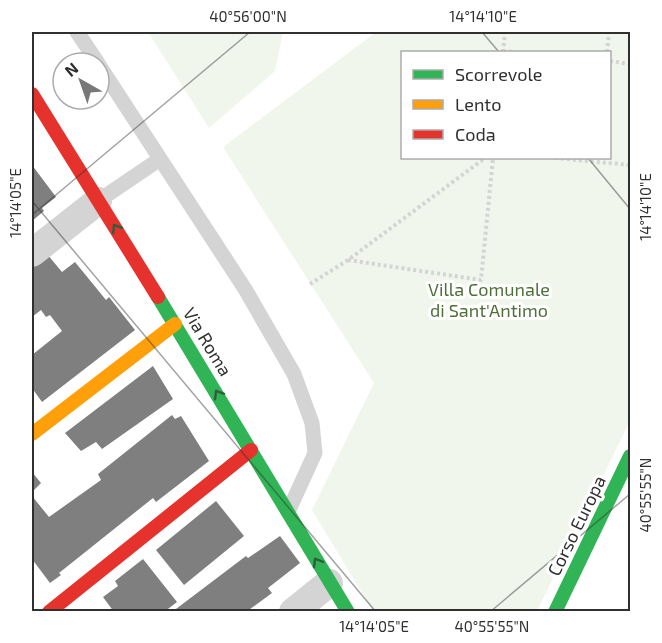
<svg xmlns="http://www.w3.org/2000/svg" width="662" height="643" viewBox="0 0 662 643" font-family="'Exo 2',sans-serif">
<rect width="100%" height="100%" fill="#fff"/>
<path fill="#f1f6ec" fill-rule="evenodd" d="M148 32H283L275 71 209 128Z
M376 32H630V421L537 611H373L312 510 374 383 223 147ZM402 52H610V158H402Z"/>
<path fill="#7f7f7f" d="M32 165 56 197 42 208 44 211 32 221Z
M47 254 62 272 75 262 106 300 109 297 135 330 42 402 32 388V355L62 331 50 315 46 317 41 310 32 317V266Z
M153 366 173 399 102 449 96 442 81 451 65 433Z
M172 415 175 419 181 416 209 461 156 502 153 498 59 573 61 575 50 583 32 559V496L49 517 101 480 98 474Z
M32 472 41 483 32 492Z
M216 501 244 536 184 585 156 550Z
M280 536 300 563 268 588 272 593 246 612H172L246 556 248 558Z
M143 559 177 602 164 612H114L103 597 118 586 115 581Z"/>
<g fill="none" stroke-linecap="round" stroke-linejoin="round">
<path stroke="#d4d4d4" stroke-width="4" stroke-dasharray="3 3" stroke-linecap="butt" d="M503 51 515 52
M503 52 505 32
M607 52 609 32
M610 61 630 64
M555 158 630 165
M348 260 481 280 493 158
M310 284 348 260 485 158"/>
<path stroke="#d4d4d4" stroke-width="15" d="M77 32 98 63
M99 65 245 289 294 374 312 423 315 453 288 512
M98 201 160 159"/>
<path stroke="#d4d4d4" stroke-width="28" d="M32 253 98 201
M293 612 329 583"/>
<path stroke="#30b455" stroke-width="14" d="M158 297 348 612
M555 612 630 456"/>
<path stroke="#ff9f0a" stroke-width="14" d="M32 434 175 324"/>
<path stroke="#e5322d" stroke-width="14" d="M32 94 158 297
M49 612 251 450"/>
</g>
<defs><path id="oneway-chevron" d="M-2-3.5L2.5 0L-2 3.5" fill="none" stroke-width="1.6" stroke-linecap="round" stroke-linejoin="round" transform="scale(1.5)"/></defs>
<g stroke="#305e3d">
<use href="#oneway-chevron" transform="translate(116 228) rotate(-122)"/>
<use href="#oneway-chevron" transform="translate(218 394) rotate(-121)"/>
<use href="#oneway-chevron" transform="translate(317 562) rotate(-120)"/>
</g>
<path fill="none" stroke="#303030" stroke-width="1.5" stroke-opacity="0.45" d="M482 32 499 52M588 158 630 209M32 201 376 612M32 215 250 32M490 612 630 494"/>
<g text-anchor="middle" stroke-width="6" stroke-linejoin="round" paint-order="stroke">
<g font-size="18" fill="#4f7039" stroke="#fff">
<text x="489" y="296">Villa Comunale<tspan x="489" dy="21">di Sant'Antimo</tspan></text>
</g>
<g font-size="18" fill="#303030" stroke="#fff">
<text transform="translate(207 342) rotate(59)" y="6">Via Roma</text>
<text transform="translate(577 526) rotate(-64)" y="6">Corso Europa</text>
</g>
</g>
<rect width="662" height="643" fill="none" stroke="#ffffff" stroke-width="66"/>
<rect x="401" y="51" width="210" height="108" fill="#ffffff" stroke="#acacac" stroke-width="1.5"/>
<rect x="413" y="70" width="30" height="9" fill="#30b455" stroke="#acacac" stroke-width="1.5"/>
<text x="455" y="81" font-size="18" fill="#303030">Scorrevole</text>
<rect x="413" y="100" width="30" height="9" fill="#ff9f0a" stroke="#acacac" stroke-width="1.5"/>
<text x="455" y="111" font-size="18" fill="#303030">Lento</text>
<rect x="413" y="130" width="30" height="9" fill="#e5322d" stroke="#acacac" stroke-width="1.5"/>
<text x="455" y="141" font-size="18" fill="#303030">Coda</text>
<g transform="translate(81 81) rotate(320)"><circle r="28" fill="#ffffff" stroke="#acacac" stroke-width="1.5"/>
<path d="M0-4.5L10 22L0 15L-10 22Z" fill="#787878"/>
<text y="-9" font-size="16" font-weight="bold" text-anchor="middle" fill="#303030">N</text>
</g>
<rect x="33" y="33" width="596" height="577" fill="none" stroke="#303030" stroke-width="2"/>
<g font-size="15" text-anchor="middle" fill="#303030">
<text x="248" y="22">40°56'00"N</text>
<text x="483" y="22">14°14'10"E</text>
<text transform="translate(16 203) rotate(-90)" y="5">14°14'05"E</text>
<text transform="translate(646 207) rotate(-90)" y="5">14°14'10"E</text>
<text transform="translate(646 495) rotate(-90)" y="5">40°55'55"N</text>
<text x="374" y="632">14°14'05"E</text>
<text x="492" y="632">40°55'55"N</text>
</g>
</svg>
